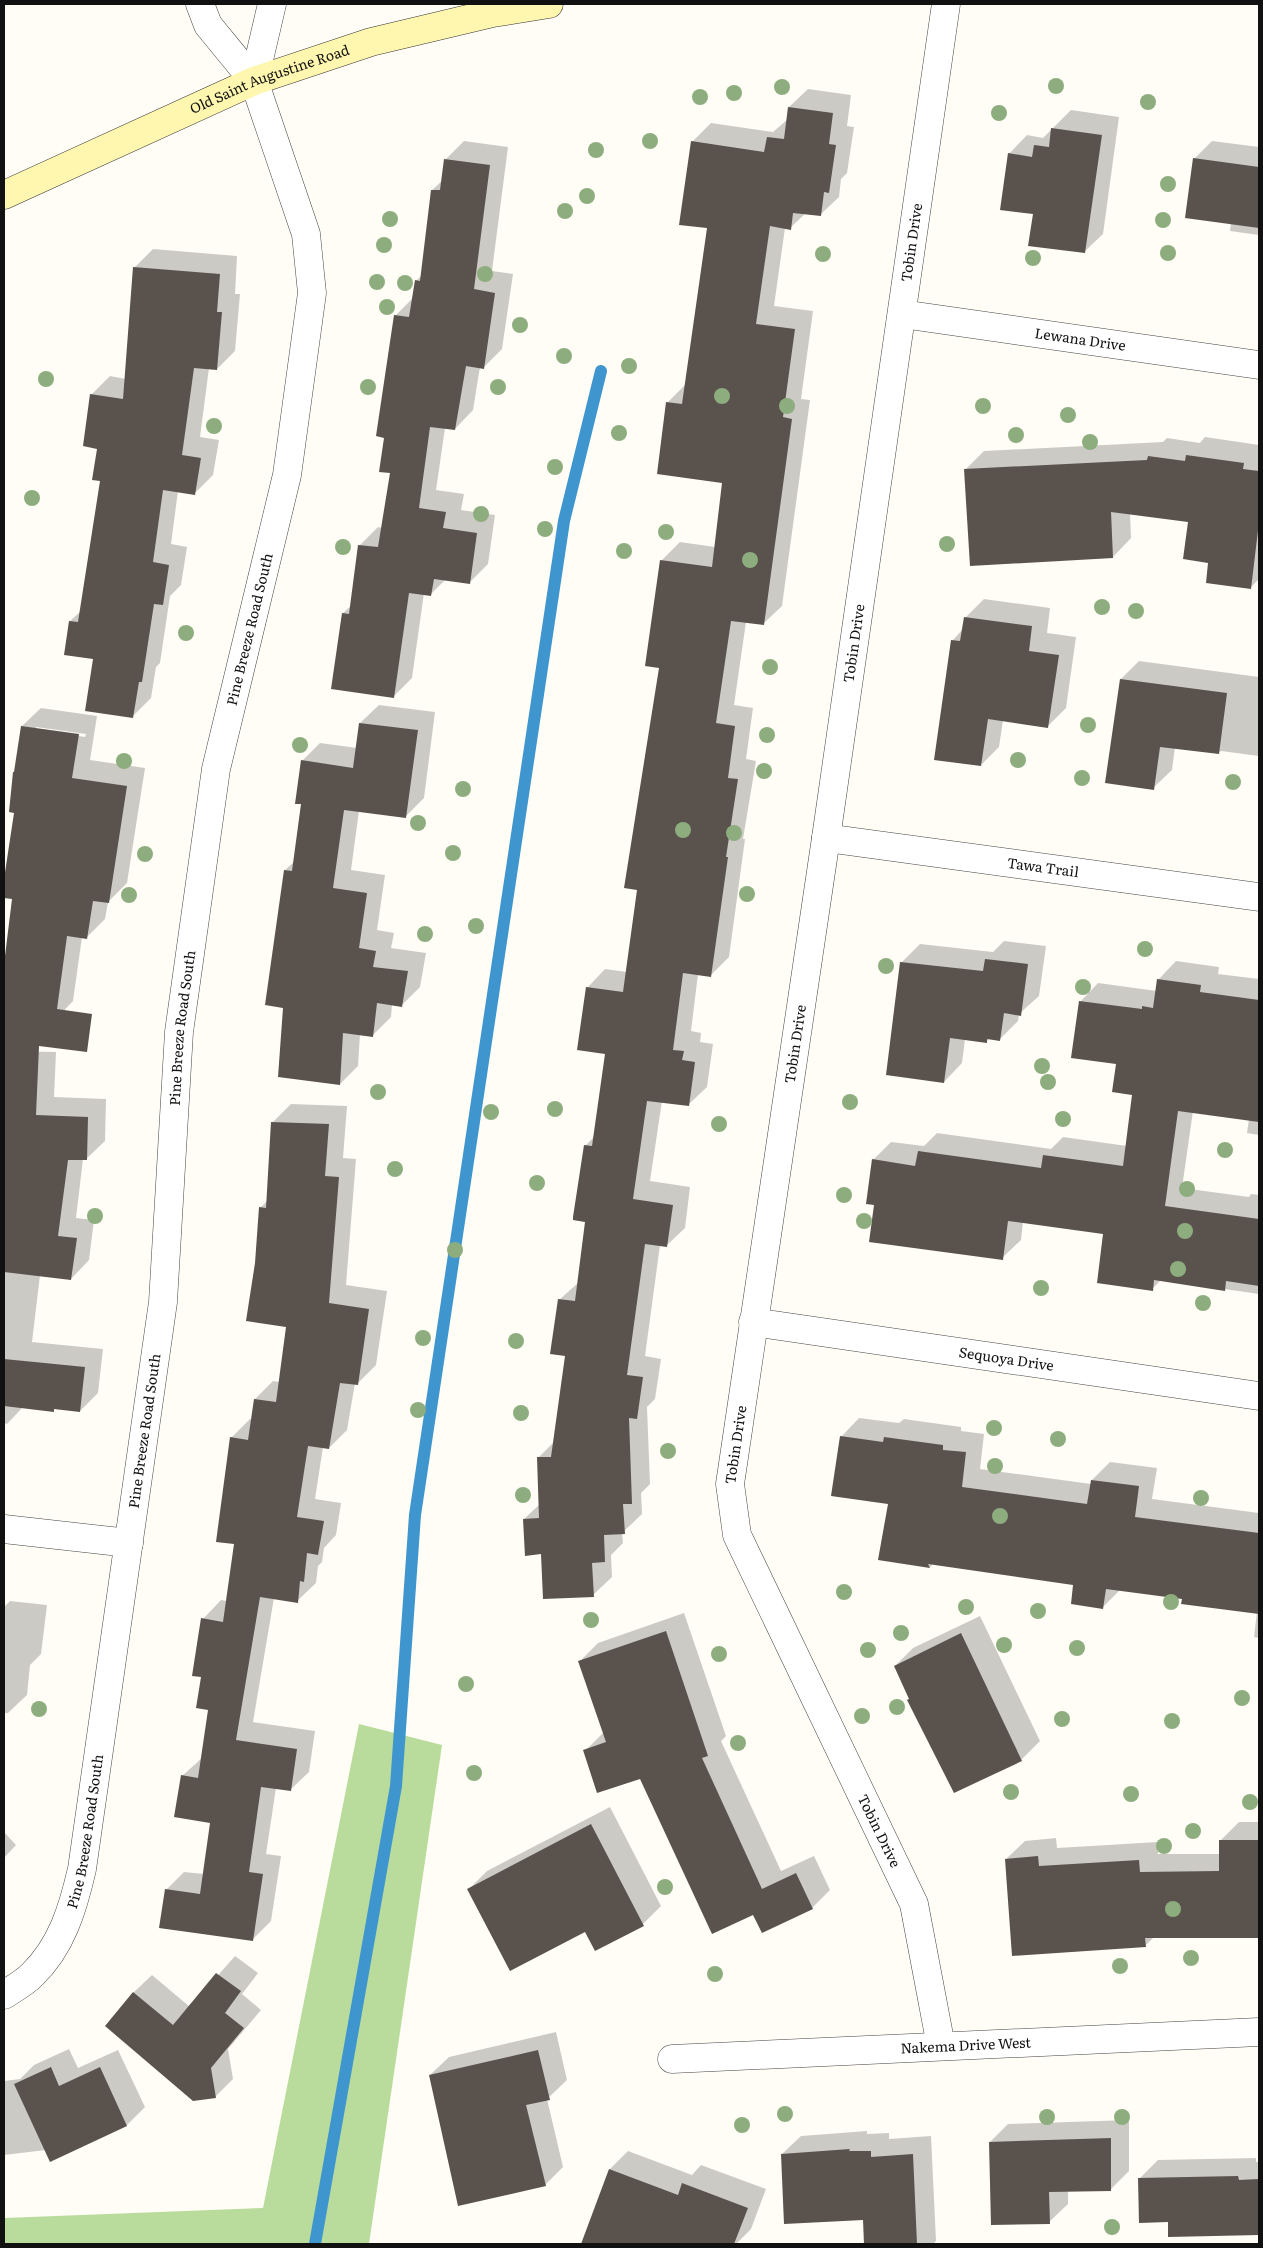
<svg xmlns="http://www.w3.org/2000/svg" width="1263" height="2248" viewBox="0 0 1263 2248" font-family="Literata,serif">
<rect width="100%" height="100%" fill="#fffdf5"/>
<path fill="#b9dc9c" d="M359 1724 442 1745 369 2244H4V2218L263 2208Z"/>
<path fill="#0003" fill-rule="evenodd" d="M808 89 851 95 847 126 854 127 847 173 841 179 839 197 820 215 806 213 790 228H785L774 306 813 311 801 399 810 400 782 606 763 624 746 622 734 705 753 708 746 759 756 761 743 839H745L729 957 711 975 698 974 691 1031 701 1033 700 1042 713 1044 707 1087 688 1105 662 1101 650 1181 690 1187 685 1228 666 1246 660 1245 645 1356 661 1359 655 1399 647 1407 650 1484 641 1493 642 1514 622 1533 623 1543 611 1555 612 1577 593 1595 542 1553 524 1519 540 1504 538 1458 555 1441 566 1355 559 1300 579 1282 586 1220 574 1217 586 1145 595 1136 606 1053 587 988 605 969 627 972 639 889 661 667 662 560 680 542 715 547 724 482 667 403 686 384 708 227 692 142 711 123 773 132 788 119 789 107Z
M1071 110 1119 117 1103 234 1084 252 1034 213 1009 154 1027 135 1043 138Z
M464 141 508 147 492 271 513 274 502 349 484 367H480L473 410 455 429 445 428 436 490 464 494 461 510 495 515 488 564 470 582 446 579 431 594 424 593 412 678 393 697 343 613 351 606 359 546 378 527 382 528 391 472 385 437 395 316 413 298 416 281 422 275 432 190 443 180 446 159Z
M1212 141 1259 147V235L1230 231 1231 223 1194 159Z
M153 249 237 256 235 294H240L235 351 217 369 209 368 200 437 219 440 213 475 194 494 178 491 171 544 187 547 181 585 170 596 160 663 156 667 151 698 133 716 70 621 81 611 102 480 91 395 110 376 126 379 134 268Z
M1205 437 1259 445V579L1250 588 1210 562 1189 521 1130 513 1131 538 1113 557 965 470 984 451 1163 442 1167 438 1200 443Z
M984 599 1050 608 1047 633 1076 637 1066 708 1048 726 1003 720 999 747 981 765 935 759 953 640 963 629 965 618Z
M1139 661 1259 677V756L1221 751 1218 753 1175 747 1172 770 1153 788 1121 679Z
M379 705 435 712 424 798 405 817 359 811 351 870 385 875 377 930 394 933 391 948 426 953 420 987 402 1005 392 1004 391 1017 372 1036 360 1034 358 1066 340 1084 285 1006V870L295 861 303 803 302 761 320 743 357 748 360 723Z
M41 708 97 716 90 760 145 768 127 883 108 902 105 919 87 937H82L73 1001 55 1020 4 1012V959L6 957 14 898 4 896V887L16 812V771L22 726ZM36 727 86 734 85 737 36 729Z
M1004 941 1046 946 1039 996 1019 1014 1018 1021 1000 1039 990 1038 986 1042 965 1039 962 1063 944 1082 901 963 920 944 993 952Z
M1176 961 1219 967 1218 974 1259 979V1135L1247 1133 1249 1119 1193 1111 1182 1188 1249 1197 1251 1194 1259 1195V1294L1161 1280 1152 1289 1105 1233 1023 1221 1021 1240 1002 1258 876 1204 873 1160 891 1142 924 1146 937 1133 1051 1149 1063 1137 1127 1146 1133 1093 1080 1002 1098 983 1157 991 1158 980Z
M4 1051 56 1052 54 1097 106 1099 105 1141 86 1159H83L76 1218 94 1220 89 1260 71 1279 40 1275 32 1342 103 1349 98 1393 80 1411 24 1406 7 1424 4 1423Z
M291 1104 347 1106 343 1158 356 1159 346 1285 387 1291 376 1365 357 1384 355 1383 347 1430 329 1448 323 1447 315 1499 341 1503 336 1535 324 1548 322 1562 318 1566 316 1583 297 1601 274 1598 253 1722 315 1731 309 1772 290 1790 276 1788 266 1854 281 1856 271 1921 253 1939 166 1890 184 1872 204 1874 211 1822 182 1776 202 1758 210 1709 203 1676V1619L221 1600 227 1601 235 1543 231 1438 250 1419 252 1420 255 1399 273 1381 280 1382 288 1326 256 1263 260 1208 267 1201 272 1123Z
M859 1418 899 1423 904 1419 961 1427V1431L984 1434 980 1469 1091 1484 1092 1480 1110 1462 1157 1468 1152 1499 1259 1513V1638L1254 1637 1257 1612 1183 1598 1120 1590 1103 1607 1075 1584 933 1564 930 1567 880 1559 889 1503 841 1437Z
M10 1601 47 1605 41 1654 30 1665 27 1695 8 1713H4V1607Z
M684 1613 726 1736 721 1741 781 1871 814 1856 830 1890 812 1908 753 1913 640 1777 585 1751 604 1732 580 1661 598 1643Z
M980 1616 1040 1741 1021 1760 910 1698 895 1666 913 1648Z
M610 1807 661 1906 643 1924 585 1930 469 1889 487 1871Z
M1239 1822H1259V1937H1154L1145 1946 1006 1859 1025 1841 1056 1838 1057 1848 1158 1842V1854H1220V1841Z
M4 1832 16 1845 4 1858Z
M235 1956 258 1973 242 1994 261 2010 228 2049 233 2079 215 2097 107 2026 134 1992 152 1975 190 2007Z
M556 2032 567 2080 547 2099 563 2167 545 2185 430 2075 449 2057Z
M69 2049 78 2068 118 2050 145 2107 127 2125 46 2150 4 2155V2081L20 2079 34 2065Z
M1129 2120V2171L1111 2189 1068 2190V2204L1049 2222 990 2142 1008 2124Z
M867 2131V2134L889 2133V2139L931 2136 936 2241 933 2244H865L864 2218 782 2154 801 2136Z
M628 2151 692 2175 701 2165 766 2189 751 2229 736 2244H724L713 2240 708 2244 697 2241 696 2244H587L582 2243 610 2169Z
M1256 2158V2162H1259V2234L1170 2236 1169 2221 1139 2179 1158 2160Z"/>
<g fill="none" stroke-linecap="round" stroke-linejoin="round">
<path stroke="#3f96cf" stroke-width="12" d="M315 2244 396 1786 415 1515 564 521 601 371"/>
</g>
<path fill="#5a524d" d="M788 107 833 113 829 144 836 145 829 193 824 192 821 216 793 213 791 230 770 226 756 324 795 329 783 417 792 419 764 625 731 621 716 723 735 726 728 778 738 779 726 857H728L711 977 683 973 673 1050 684 1051 682 1060 695 1062 689 1106 647 1101 633 1199 673 1205 667 1247 645 1244 627 1375 643 1377 637 1419 629 1418 632 1504H623L625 1534 604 1535 605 1562 592 1563 594 1597 543 1599 541 1554 525 1556 523 1519 539 1518 537 1457H551L565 1356 550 1354 558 1299 575 1301 585 1222 573 1220V1217L584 1145 592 1146 605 1054 577 1050 586 987 623 992 637 890 624 888 659 668 645 666 660 560 712 567 722 483 657 474 666 402 682 404 707 228 679 225 691 141 764 152 767 137 784 139Z
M1051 128 1102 135 1085 253 1028 246 1033 214 1000 210 1008 153 1032 157 1034 145 1049 147Z
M1193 158 1259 167V228L1185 218Z
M444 159 490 165 474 289 495 293 484 369 466 366 455 430 430 427 419 508 446 512 443 528 477 533 470 584 434 579 431 596 409 593 394 698 331 689 342 613 349 614 358 545 378 547 390 473 379 472 384 438 376 436 394 315 409 317 415 280 420 281 431 190H440Z
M133 267 220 274 217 312H222L217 370 194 368 182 455 201 458 195 495 163 490 153 562 169 565 163 605 154 604 142 682H139L133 718 85 711 93 659 64 655 69 621 78 622 100 481 92 480 97 449 83 446 90 394 123 399Z
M1186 455 1244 463 1243 469 1259 471V522L1251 589 1206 583 1208 563 1183 559 1188 522 1111 512 1113 558 970 566 964 469 1147 460 1148 456 1185 461Z
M964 617 1032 626 1029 651 1059 655 1048 728 988 719 981 766 934 760 951 640 960 641Z
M1120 679 1227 693 1219 754 1160 747 1154 790 1105 783Z
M359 723 418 730 406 818 344 810 333 888 367 893 359 948 376 951 373 967 408 971 402 1007 377 1003 373 1037 343 1033 340 1085 278 1077 283 1008 265 1005 284 870 292 871 301 804H295L301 760 353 768Z
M21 726 79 734 72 778 127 786 109 903 93 901 87 939 67 936 57 1009 92 1014 87 1052 39 1046 36 1115 88 1117 87 1160H68L58 1236 77 1238 71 1280 4 1272V964L12 899 4 898V879L14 813 9 812 13 772H14Z
M985 959 1028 964 1021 1016 1004 1013 1000 1041 987 1039V1043L950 1038 944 1083 886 1075 900 962 983 971Z
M1157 979 1201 985 1200 992 1259 1000V1122L1178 1111 1165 1206 1259 1219V1286L1226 1281 1225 1291 1154 1280 1153 1291 1097 1283 1103 1234 1008 1221 1003 1260 869 1242 874 1205 866 1204 872 1159 915 1166 918 1151 1041 1168 1043 1155 1123 1166 1132 1095 1112 1092 1116 1064 1071 1058 1079 1001 1142 1009V1006L1153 1008Z
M271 1122 329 1124 325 1176 339 1177 329 1303 369 1309 358 1385 340 1383 329 1449 308 1446 297 1517 324 1521 318 1555 307 1553 304 1582 300 1581 298 1603 260 1597 236 1740 297 1749 291 1791 261 1787 249 1872 263 1874 253 1941 159 1928 165 1889 200 1894 210 1823 174 1817 181 1775 198 1778 208 1710 196 1708 201 1677 192 1676 201 1618 223 1622 234 1544 216 1542 230 1437 248 1440 254 1399 276 1402 286 1327 246 1321 255 1263 259 1207 266 1208Z
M4 1359 85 1367 80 1412 54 1409V1412L4 1406Z
M840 1436 883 1442 884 1437 943 1445V1450L966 1452 962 1487 1087 1504 1091 1480 1139 1486 1135 1517 1259 1533V1614L1181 1604 1182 1599 1106 1589 1103 1609 1071 1604 1073 1585 928 1564 930 1568 878 1560 888 1504 831 1496Z
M666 1631 708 1756 702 1758 762 1889 796 1873 813 1909 762 1933 753 1915 712 1934 640 1779 597 1793 583 1750 606 1742 578 1661Z
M961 1633 1022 1761 954 1793 907 1700 909 1699 894 1666Z
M591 1824 644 1926 595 1951 585 1932 510 1971 467 1889Z
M1219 1840H1259V1938H1145L1146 1947 1012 1956 1005 1859 1038 1856 1039 1866 1139 1860 1140 1872 1219 1871Z
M216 1973 241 1991 225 2013 244 2028 211 2068 216 2098 193 2101 105 2026 133 1992 173 2025Z
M538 2050 550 2100 526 2105 546 2186 458 2206 429 2075Z
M51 2067 59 2086 100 2067 127 2126 50 2162 14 2084Z
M1111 2138V2191L1049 2192 1050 2224 991 2225 989 2142Z
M850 2149 849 2151H871V2157L913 2154 917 2244H864L863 2220 784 2224 781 2154Z
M609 2169 678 2195 682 2183 748 2208 734 2244H581Z
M1238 2176 1239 2180 1259 2179V2235L1168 2237V2222L1139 2223 1138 2178Z"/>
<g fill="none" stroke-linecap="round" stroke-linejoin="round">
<defs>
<g id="street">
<path d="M254 81 272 4"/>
<path id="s1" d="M902 314 1259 365"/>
<path id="s2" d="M826 838 1259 897"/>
<path id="s3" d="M753 1322 1259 1396"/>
<path d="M4 1529 129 1543"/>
<path id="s4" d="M4 1995C13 1989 24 1983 32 1975 62 1946 73 1908 82 1869L163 1302 179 1032 216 769 287 475 312 293 306 234 254 81 208 25 200 4"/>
<path id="s5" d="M941 2046 914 1904 737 1535 730 1484 826 838 946 4"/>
<path id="s6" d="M672 2059 1259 2032"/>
</g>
<g id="secondary">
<path id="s7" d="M4 195 254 81 371 42 493 13 549 4"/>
</g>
</defs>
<use href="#street" stroke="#444" stroke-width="29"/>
<use href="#secondary" stroke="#333" stroke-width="29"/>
<use href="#street" stroke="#fff" stroke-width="28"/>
<use href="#secondary" stroke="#fff6b0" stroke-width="28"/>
</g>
<g fill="#8dad7f">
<circle cx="1056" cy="86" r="8"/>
<circle cx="782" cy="87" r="8"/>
<circle cx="734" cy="93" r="8"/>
<circle cx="700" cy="97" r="8"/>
<circle cx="1148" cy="102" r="8"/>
<circle cx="999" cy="113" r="8"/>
<circle cx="650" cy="141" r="8"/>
<circle cx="596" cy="150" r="8"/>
<circle cx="1168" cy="184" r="8"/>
<circle cx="587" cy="196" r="8"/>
<circle cx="565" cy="211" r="8"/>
<circle cx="390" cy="219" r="8"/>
<circle cx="1163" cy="220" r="8"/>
<circle cx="384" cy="245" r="8"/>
<circle cx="1168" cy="253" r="8"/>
<circle cx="823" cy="254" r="8"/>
<circle cx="1033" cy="258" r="8"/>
<circle cx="485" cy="274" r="8"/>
<circle cx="377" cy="282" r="8"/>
<circle cx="405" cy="283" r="8"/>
<circle cx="387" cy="307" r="8"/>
<circle cx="520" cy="325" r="8"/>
<circle cx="564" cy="356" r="8"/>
<circle cx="629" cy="366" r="8"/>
<circle cx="46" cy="379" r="8"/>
<circle cx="368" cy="387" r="8"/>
<circle cx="498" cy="387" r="8"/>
<circle cx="722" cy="396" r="8"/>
<circle cx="787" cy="406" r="8"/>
<circle cx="983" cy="406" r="8"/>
<circle cx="1068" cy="415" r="8"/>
<circle cx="214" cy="426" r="8"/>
<circle cx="619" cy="433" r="8"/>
<circle cx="1016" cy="435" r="8"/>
<circle cx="1090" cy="442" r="8"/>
<circle cx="555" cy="467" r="8"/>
<circle cx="32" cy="498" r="8"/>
<circle cx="481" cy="514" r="8"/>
<circle cx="545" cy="529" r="8"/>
<circle cx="666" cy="532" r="8"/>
<circle cx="947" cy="544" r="8"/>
<circle cx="343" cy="547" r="8"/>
<circle cx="624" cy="551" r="8"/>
<circle cx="750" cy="560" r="8"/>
<circle cx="1102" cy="607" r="8"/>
<circle cx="1136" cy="611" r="8"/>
<circle cx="186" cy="633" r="8"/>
<circle cx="770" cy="667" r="8"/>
<circle cx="1088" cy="725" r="8"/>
<circle cx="767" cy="735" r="8"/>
<circle cx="300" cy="745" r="8"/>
<circle cx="1018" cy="760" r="8"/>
<circle cx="124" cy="761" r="8"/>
<circle cx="764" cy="771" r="8"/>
<circle cx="1082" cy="778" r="8"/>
<circle cx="1233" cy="782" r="8"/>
<circle cx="463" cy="789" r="8"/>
<circle cx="418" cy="823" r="8"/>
<circle cx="683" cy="830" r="8"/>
<circle cx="734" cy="833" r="8"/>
<circle cx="453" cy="853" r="8"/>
<circle cx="145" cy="854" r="8"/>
<circle cx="747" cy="894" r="8"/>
<circle cx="129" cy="895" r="8"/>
<circle cx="476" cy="926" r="8"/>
<circle cx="425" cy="934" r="8"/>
<circle cx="1145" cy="949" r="8"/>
<circle cx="886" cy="966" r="8"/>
<circle cx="1083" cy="987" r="8"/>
<circle cx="1042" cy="1066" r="8"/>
<circle cx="1048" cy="1082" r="8"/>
<circle cx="378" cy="1092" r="8"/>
<circle cx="850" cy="1102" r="8"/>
<circle cx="555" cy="1109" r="8"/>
<circle cx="491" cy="1112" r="8"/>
<circle cx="1063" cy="1119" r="8"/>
<circle cx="719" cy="1124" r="8"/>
<circle cx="1225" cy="1150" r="8"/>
<circle cx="395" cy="1169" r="8"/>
<circle cx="537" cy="1183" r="8"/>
<circle cx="1187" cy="1189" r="8"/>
<circle cx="844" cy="1195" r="8"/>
<circle cx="95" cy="1216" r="8"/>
<circle cx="864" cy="1221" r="8"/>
<circle cx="1185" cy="1231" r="8"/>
<circle cx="455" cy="1250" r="8"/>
<circle cx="1178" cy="1269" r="8"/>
<circle cx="1041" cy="1288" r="8"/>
<circle cx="1203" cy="1303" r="8"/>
<circle cx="423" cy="1338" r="8"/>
<circle cx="516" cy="1341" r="8"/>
<circle cx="418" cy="1410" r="8"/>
<circle cx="521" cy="1413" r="8"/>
<circle cx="994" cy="1428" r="8"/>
<circle cx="1058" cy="1439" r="8"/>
<circle cx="668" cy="1451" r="8"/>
<circle cx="995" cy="1466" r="8"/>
<circle cx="523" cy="1495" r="8"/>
<circle cx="1201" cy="1498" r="8"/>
<circle cx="1000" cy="1516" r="8"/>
<circle cx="844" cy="1592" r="8"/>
<circle cx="1171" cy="1602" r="8"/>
<circle cx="966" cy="1607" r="8"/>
<circle cx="1038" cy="1611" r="8"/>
<circle cx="591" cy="1620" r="8"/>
<circle cx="901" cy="1633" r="8"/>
<circle cx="1004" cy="1645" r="8"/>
<circle cx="1077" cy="1648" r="8"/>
<circle cx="868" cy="1650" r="8"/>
<circle cx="719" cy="1654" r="8"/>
<circle cx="466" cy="1684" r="8"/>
<circle cx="1242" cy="1698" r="8"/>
<circle cx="897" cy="1707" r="8"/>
<circle cx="39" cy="1709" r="8"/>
<circle cx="862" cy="1716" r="8"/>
<circle cx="1062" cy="1719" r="8"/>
<circle cx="1172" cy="1721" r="8"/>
<circle cx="738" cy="1743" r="8"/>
<circle cx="474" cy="1773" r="8"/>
<circle cx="1011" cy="1792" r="8"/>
<circle cx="1131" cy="1794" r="8"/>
<circle cx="1250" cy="1802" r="8"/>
<circle cx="1193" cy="1831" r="8"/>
<circle cx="1164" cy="1846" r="8"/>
<circle cx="665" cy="1887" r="8"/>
<circle cx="1173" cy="1909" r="8"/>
<circle cx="1191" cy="1958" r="8"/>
<circle cx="1120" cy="1966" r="8"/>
<circle cx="715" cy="1974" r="8"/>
<circle cx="785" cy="2114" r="8"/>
<circle cx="1047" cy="2117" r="8"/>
<circle cx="1122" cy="2117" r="8"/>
<circle cx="742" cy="2125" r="8"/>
<circle cx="1112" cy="2227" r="8"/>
</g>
<g text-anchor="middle" stroke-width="5" stroke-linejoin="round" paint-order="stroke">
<g font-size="14" fill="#111" stroke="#fff">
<text dy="5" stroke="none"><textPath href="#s7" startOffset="290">Old Saint Augustine Road</textPath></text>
<text dy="5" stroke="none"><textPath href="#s5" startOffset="1860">Tobin Drive</textPath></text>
<text dy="5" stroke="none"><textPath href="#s1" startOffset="180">Lewana Drive</textPath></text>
<text dy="5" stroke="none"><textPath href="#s4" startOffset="1406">Pine Breeze Road South</textPath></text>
<text dy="5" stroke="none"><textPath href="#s5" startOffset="1455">Tobin Drive</textPath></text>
<text dy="5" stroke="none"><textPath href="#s2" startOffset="219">Tawa Trail</textPath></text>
<text dy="5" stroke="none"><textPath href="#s4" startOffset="1001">Pine Breeze Road South</textPath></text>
<text dy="5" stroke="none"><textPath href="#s5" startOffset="1050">Tobin Drive</textPath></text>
<text dy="5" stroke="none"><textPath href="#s3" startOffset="256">Sequoya Drive</textPath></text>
<text dy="5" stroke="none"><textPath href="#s4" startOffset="596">Pine Breeze Road South</textPath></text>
<text dy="5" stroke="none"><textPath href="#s5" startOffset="645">Tobin Drive</textPath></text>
<text dy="5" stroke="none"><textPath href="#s4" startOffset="191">Pine Breeze Road South</textPath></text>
<text transform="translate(879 1831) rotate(64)" y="5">Tobin Drive</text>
<text dy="5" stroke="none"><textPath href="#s6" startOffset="294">Nakema Drive West</textPath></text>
</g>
</g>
<rect width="1263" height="2248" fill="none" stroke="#111111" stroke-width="10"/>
</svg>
